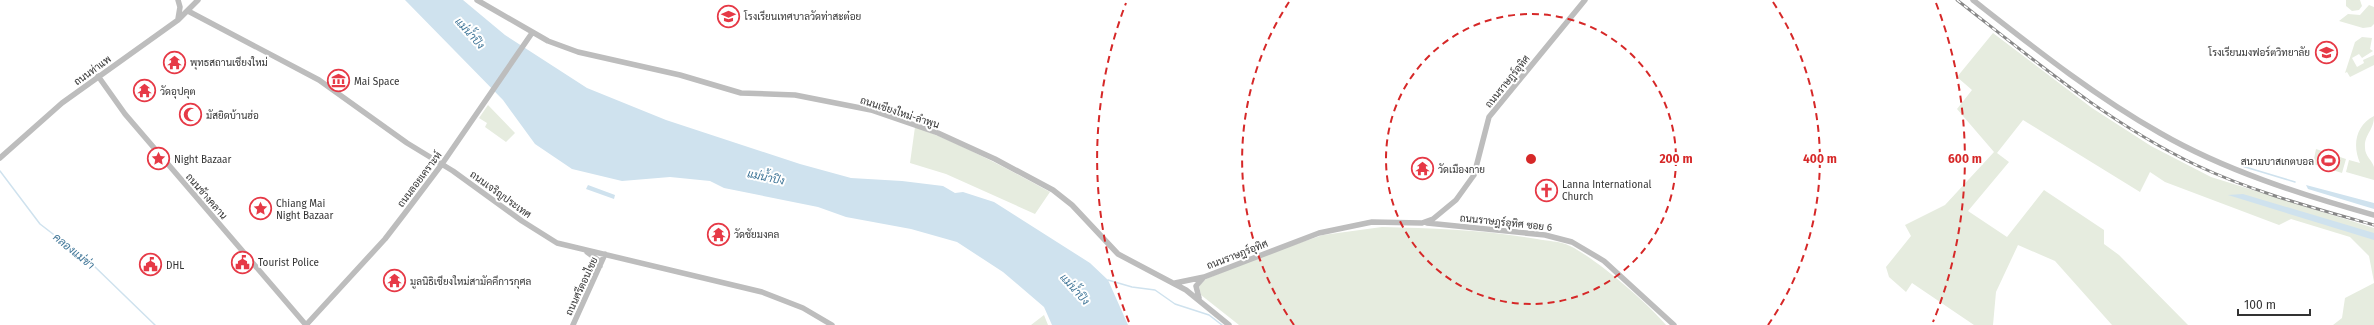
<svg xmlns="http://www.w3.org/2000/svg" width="2374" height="325" viewBox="0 0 2374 325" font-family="'Fira Sans',Sarabun,sans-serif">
<rect width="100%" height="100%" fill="#fff"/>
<path fill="#e6ecdf" d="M2346 0H2360L2362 6 2359 10 2352 11 2346 6Z
M2369 5 2374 7V24L2371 27 2363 28 2339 21 2348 14 2360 15Z
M1993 33 2092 108 2151 146 2211 177 2374 228V282L2369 256 2350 237 2291 219 2279 225 2165 182 2150 172 2140 192 2023 120 1997 153 2009 162 1968 211 2007 237 2044 190 2104 230V244L2119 255 2188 325H2112L2055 261 2018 245 1996 292 1993 325H1974L1912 283 1906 292 1889 277 1886 267 1911 236 1905 225 1945 205 1994 152 1957 109 1972 90 1957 77Z
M2362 37 2372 38 2370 49 2373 51 2362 58 2359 54 2352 58 2357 67 2364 63 2363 60 2374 55V65L2350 77 2347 72 2345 73 2355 42Z
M488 105 515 133 506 142 485 127 487 123 479 118Z
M2374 116C2374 131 2364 134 2365 148 2365 156 2372 160 2374 167 2374 171 2374 176 2374 180L2346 172 2349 160 2360 163C2352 145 2356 125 2374 116Z
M915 127C962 144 1006 168 1050 192L1035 214 946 174 910 163Z
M2316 149 2346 159 2342 173 2313 164Z
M1382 227C1434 228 1485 230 1537 239 1547 241 1560 241 1570 246 1594 257 1649 304 1666 325H1239L1201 295 1199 286 1206 279 1269 253 1323 235Z
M2374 283V325H2333L2342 318 2345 298Z
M1044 315 1048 325H1031Z"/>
<path fill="#cfe2ee" d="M405 0H463L505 35 587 88 666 120 800 164 851 178 902 181 943 186 955 193 963 192 994 202 1090 263 1108 280 1128 325H1052L1044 307 1003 272 957 242 911 229 846 217 818 207 724 188 710 181 670 177 622 181 572 169 535 144 503 100Z
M588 185 615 195 614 199 586 189Z
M2306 185 2374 203V209L2308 189Z
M2243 194 2374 233V240L2228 195Z"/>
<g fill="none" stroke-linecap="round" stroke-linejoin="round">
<path stroke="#cfe2ee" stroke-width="1.5" d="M2242 166 2295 182
M0 171 40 224 92 264 155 325
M1108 280 1132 287 1155 290 1175 304 1209 315 1222 325"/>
<path stroke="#bdbdbd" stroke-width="5.5" d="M477 0 548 41 578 52 680 75 741 93 795 95 871 110 938 133 995 159 1053 190 1072 205 1118 254 1186 290 1229 325
M1973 0C2033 47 2093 95 2160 133 2224 170 2302 195 2374 215
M188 11 319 80 407 143 453 171 522 221 557 243 762 292 803 308 832 325
M178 19 180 7 178 0
M98 76 125 114 306 325
M0 158 62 103 178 20 198 0
M1427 223 1545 235 1572 242 1604 261 1674 325
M587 252 598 260 600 266
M1175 283 1204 277
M1199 298 1196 286 1204 277 1319 233 1372 222 1422 223 1433 219 1456 200 1474 175 1489 117 1585 0
M306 325 385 239 405 213 442 164 532 33
M573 325 605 254"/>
<defs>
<path id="rail" d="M1957 0C2034 60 2108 123 2196 165 2253 192 2314 208 2374 225"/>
</defs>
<use href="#rail" stroke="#888" stroke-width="3"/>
<use href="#rail" stroke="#fff" stroke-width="1.5" stroke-dasharray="4.5" stroke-linecap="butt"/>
</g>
<g fill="none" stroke="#d62828" stroke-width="2" stroke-dasharray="7 5">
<circle cx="1531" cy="159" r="145"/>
<path d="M1294 325A289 289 0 0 1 1289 2M1773 2A289 289 0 0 1 1768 325"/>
<path d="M1129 322A434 434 0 0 1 1126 3M1936 3A434 434 0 0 1 1933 322"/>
</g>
<defs>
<symbol id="school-ring" viewBox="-11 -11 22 22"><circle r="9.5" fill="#fff" stroke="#e63946" stroke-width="1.5"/><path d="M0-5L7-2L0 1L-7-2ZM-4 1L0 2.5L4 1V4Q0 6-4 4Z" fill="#e63946"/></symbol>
<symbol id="temple-ring" viewBox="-11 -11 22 22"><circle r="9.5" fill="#fff" stroke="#e63946" stroke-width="1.5"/><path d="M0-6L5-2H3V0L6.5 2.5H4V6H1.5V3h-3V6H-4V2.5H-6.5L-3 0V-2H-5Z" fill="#e63946"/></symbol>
<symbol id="museum-ring" viewBox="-11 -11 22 22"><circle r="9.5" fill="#fff" stroke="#e63946" stroke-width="1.5"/><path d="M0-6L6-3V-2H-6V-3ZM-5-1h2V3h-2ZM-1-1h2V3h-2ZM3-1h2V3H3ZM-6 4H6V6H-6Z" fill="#e63946"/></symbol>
<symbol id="mosque-ring" viewBox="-11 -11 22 22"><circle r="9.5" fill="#fff" stroke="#e63946" stroke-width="1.5"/><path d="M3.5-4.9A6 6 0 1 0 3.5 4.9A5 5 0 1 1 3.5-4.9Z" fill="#e63946"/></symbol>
<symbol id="sight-ring" viewBox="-11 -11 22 22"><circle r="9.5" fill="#fff" stroke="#e63946" stroke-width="1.5"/><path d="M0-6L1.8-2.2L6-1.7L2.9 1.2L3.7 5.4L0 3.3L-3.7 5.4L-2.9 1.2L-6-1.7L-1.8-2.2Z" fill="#e63946"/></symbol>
<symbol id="stadium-ring" viewBox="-11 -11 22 22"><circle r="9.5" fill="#fff" stroke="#e63946" stroke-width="1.5"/><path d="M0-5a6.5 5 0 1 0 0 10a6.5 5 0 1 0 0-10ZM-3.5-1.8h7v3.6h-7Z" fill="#e63946"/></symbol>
<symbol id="church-ring" viewBox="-11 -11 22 22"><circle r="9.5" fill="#fff" stroke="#e63946" stroke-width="1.5"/><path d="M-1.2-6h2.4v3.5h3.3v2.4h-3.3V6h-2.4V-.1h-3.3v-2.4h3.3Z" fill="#e63946"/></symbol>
<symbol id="civic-ring" viewBox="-11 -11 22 22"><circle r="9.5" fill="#fff" stroke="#e63946" stroke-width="1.5"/><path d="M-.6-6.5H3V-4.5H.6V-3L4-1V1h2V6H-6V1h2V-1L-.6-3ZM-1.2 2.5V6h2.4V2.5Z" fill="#e63946"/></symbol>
</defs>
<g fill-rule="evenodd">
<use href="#school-ring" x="716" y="4" width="25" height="25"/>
<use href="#school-ring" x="2314" y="40" width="25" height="25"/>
<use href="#temple-ring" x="162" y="50" width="25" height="25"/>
<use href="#museum-ring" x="326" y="68" width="25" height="25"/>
<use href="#temple-ring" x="132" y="78" width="25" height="25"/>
<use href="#mosque-ring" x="178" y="102" width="25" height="25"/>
<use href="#sight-ring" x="146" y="146" width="25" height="25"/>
<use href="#stadium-ring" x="2316" y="148" width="25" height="25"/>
<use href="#temple-ring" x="1410" y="156" width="25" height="25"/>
<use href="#church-ring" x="1534" y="178" width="25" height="25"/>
<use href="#sight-ring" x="248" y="196" width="25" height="25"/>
<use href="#temple-ring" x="706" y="222" width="25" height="25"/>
<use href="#civic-ring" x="230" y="250" width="25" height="25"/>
<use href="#civic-ring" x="138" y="252" width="25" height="25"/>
<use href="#temple-ring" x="382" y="268" width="25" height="25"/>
</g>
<g text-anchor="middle" stroke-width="4" stroke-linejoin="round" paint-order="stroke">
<g font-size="10" fill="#333" stroke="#fff" text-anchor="start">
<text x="744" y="20">โรงเรียนเทศบาลวัดท่าสะต๋อย</text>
<text x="2310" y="56" text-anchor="end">โรงเรียนมงฟอร์ตวิทยาลัย</text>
<text x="190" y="66">พุทธสถานเชียงใหม่</text>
<text x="354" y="85">Mai Space</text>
<text x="160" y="95">วัดอุปคุต</text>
<text x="206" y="119">มัสยิดบ้านฮ่อ</text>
<text x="174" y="163">Night Bazaar</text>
<text x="2314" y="165" text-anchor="end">สนามบาสเกตบอล</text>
<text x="1438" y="173">วัดเมืองกาย</text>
<text x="1562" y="188">Lanna International<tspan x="1562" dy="12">Church</tspan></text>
<text x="276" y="207">Chiang Mai<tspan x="276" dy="12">Night Bazaar</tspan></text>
<text x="734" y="238">วัดชัยมงคล</text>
<text x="258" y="266">Tourist Police</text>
<text x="166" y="269">DHL</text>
<text x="410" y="285">มูลนิธิเชียงใหม่สามัคคีการกุศล</text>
</g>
<g font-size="10" fill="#333" stroke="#fff">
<text transform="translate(92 70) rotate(-36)" y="4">ถนนท่าแพ</text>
<text transform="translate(1507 81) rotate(-51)" y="4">ถนนราษฎร์อุทิศ</text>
<text transform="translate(900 112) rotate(18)" y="4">ถนนเชียงใหม่-ลำพูน</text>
<text transform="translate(419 179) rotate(-53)" y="4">ถนนลอยเคราะห์</text>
<text transform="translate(501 194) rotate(36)" y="4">ถนนเจริญประเทศ</text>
<text transform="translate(207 196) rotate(49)" y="4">ถนนช้างคลาน</text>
<text transform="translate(1506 222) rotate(6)" y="4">ถนนราษฎร์อุทิศ ซอย 6</text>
<text transform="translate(1237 254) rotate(-21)" y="4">ถนนราษฎร์อุทิศ</text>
<text transform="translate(581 286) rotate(-65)" y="4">ถนนศรีดอนไชย</text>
</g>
<g font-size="11" font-style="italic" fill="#3f7597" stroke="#fff">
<text transform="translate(470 33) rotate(48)" y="4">แม่น้ำปิง</text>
<text transform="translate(766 177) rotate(12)" y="4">แม่น้ำปิง</text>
<text transform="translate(74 251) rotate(39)" y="4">คลองแม่ข่า</text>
<text transform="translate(1075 289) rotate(48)" y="4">แม่น้ำปิง</text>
</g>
</g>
<circle cx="1531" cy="159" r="6" fill="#d62828" stroke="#fff" stroke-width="2"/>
<g font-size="12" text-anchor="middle" font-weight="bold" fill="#d62828" stroke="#fff" stroke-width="4" stroke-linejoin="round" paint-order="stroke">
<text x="1676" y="163">200 m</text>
<text x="1820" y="163">400 m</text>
<text x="1965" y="163">600 m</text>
</g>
<path d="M2238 309v6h72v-6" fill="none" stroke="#333333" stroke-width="2"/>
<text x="2244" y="309" font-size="12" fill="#333333" stroke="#ffffff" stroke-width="3" paint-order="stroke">100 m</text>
</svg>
